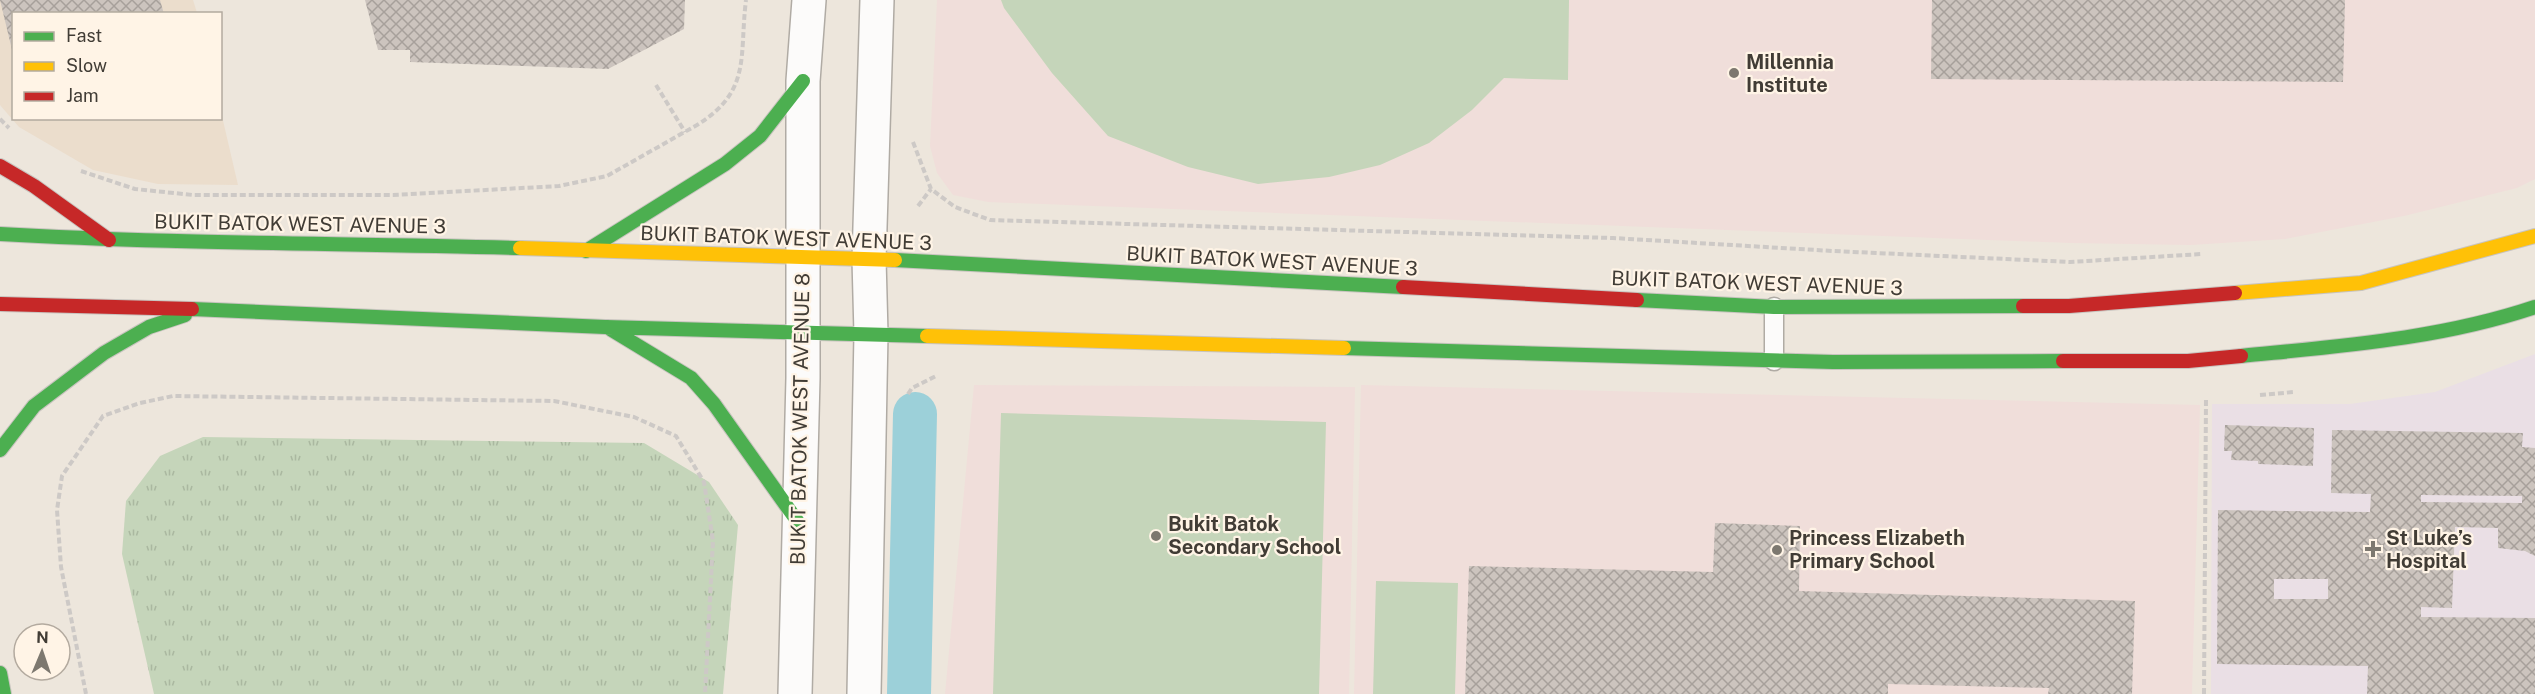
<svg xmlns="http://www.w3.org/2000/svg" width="2535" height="694" viewBox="0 0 2535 694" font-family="'Public Sans',sans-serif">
<defs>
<pattern id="grass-tufts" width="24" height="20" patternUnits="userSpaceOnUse" patternTransform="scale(1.5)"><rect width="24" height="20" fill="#c5d5ba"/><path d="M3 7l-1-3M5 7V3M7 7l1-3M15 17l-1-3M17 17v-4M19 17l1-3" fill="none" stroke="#aab8a0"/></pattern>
<pattern id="building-cross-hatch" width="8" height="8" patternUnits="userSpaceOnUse" patternTransform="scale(1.5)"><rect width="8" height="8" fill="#ccc4be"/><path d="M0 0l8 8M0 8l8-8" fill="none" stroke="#a7a09b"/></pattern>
</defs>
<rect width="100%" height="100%" fill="#ede6dc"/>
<path fill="#ebddcc" d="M0 0H193L197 13 14 14V118H220L221 112 238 185 158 184 93 170 19 127 0 105Z"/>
<path fill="#f0deda" d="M937 0H2535V179L2517 188 2404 216 2285 239 2191 245 2070 243 988 202 953 195 937 173 930 146Z
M974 385 1355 387 1349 694H945Z
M1361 385 2200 405 2192 694H1354Z"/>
<path fill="#eadfe5" d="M2535 354V694H2211L2212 404H2350L2435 392Z"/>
<path fill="url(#grass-tufts)" d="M203 437 644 443 709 482 738 525 723 694H154L122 554 126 501 160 456Z"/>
<path fill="#c5d5ba" d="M1001 0H1569L1568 80 1504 78 1472 110 1429 143 1380 165 1329 177 1258 184 1188 167 1108 136 1052 73 1004 8Z
M1001 413 1326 422 1319 694H993Z
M1376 581 1458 583 1455 694H1373Z"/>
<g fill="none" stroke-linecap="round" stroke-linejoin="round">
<path stroke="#9cd0d9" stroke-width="44" d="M909 694 915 414"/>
</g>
<path fill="url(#building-cross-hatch)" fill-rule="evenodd" d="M0 0H160L164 14H14L13 54Z
M365 0H685L684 29 608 69 410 62V50H378Z
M1932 0H2345L2343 82 1931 79Z
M2225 425 2314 428 2313 466 2258 464V461L2231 460 2232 451H2224Z
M2332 430 2523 433 2522 447 2535 448V556L2525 551 2498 548V528L2455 527 2452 608 2421 607V617L2535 618V694H2367L2368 666 2217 664 2218 510 2370 512 2371 494 2331 493ZM2421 495 2522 496V503L2421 502ZM2274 579H2328V599H2274Z
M1715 523 1800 526 1799 591 2135 601 2132 694H2048L2049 688 1888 684V694H1465L1469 566 1713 572Z"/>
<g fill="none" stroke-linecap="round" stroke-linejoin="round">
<defs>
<path id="lane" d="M1774 307V361"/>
<path id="street" d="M795 694 803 378V81L809 0
M864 694 871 334 869 259 877 0"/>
<path id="fast" d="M0 234C173 244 347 243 520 248
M586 251 725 164 760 136 803 81
M895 260 1403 287
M1637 300 1774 307 2023 306
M192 309 605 327 927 336
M607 327 691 378 714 404 798 522
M1344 348 1833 362 2063 361
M2241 356C2340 346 2440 339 2535 307
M0 450 34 406 104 353 149 327 185 315
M0 673 4 694"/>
<path id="slow" d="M520 248 895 260
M2235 293 2361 283 2535 236
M927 336 1344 348"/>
<path id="jam" d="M0 166 34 186 109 240
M1403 287 1637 300
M0 304 192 309
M2023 306H2069L2235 293
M2063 361H2188L2241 356"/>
</defs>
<use href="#lane" stroke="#b0aba4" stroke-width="21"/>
<use href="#street" stroke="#b0aba4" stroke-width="36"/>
<use href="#fast" stroke="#c8c4bf" stroke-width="16"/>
<use href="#slow" stroke="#c8c4bf" stroke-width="16"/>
<use href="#jam" stroke="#c8c4bf" stroke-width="16"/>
<path stroke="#cdc9c6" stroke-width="4" stroke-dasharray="6 3" stroke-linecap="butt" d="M656 85 685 132
M0 119 9 128
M913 142 931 189 955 207 990 220 1613 238 1833 251 2070 262 2202 254
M81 171 135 189 193 195H393L559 186 607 176 697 125C752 91 739 56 746 0
M918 206 931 189
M908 394 912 388 936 376
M2260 395 2294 392
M86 694 61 567 57 510 62 476 103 416 140 403 173 396 554 401 634 417 676 436 704 482 713 541 705 694
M2204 694 2206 398"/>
<use href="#lane" stroke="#fcfbfa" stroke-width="18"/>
<use href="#street" stroke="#fcfbfa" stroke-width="33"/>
<use href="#fast" stroke="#4caf50" stroke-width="14"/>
<use href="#slow" stroke="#ffc107" stroke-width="14"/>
<use href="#jam" stroke="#c62828" stroke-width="14"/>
</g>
<g fill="#7d786f" stroke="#fff4e6" stroke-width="2">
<circle cx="1734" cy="73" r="6"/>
<circle cx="1156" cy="536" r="6"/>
<path d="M2370 540h6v6h6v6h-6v6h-6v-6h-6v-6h6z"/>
<circle cx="1777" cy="550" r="6"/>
</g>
<g text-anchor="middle" stroke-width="4.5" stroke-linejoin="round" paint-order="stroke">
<g font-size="20" font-weight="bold" fill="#413c35" stroke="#fff4e6" text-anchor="start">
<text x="1746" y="69">Millennia<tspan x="1746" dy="23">Institute</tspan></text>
<text x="1168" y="531">Bukit Batok<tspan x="1168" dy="23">Secondary School</tspan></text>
<text x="1789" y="545">Princess Elizabeth<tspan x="1789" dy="23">Primary School</tspan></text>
<text x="2386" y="545">St Luke’s<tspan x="2386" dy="23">Hospital</tspan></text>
</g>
<g font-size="20" fill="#413c35" stroke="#fff4e6">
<text transform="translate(300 224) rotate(1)" y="7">BUKIT BATOK WEST AVENUE 3</text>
<text transform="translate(786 238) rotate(2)" y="7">BUKIT BATOK WEST AVENUE 3</text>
<text transform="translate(1272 261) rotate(3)" y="7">BUKIT BATOK WEST AVENUE 3</text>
<text transform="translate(1757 283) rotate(2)" y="7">BUKIT BATOK WEST AVENUE 3</text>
<text transform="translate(800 419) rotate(-89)" y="7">BUKIT BATOK WEST AVENUE 8</text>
</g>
</g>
<rect x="12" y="12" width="210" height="108" fill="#fff4e6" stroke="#b3aa9f" stroke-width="1.5"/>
<rect x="24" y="32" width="30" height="9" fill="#4caf50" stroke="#b3aa9f" stroke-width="1.5"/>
<text x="66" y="42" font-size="18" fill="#413c35">Fast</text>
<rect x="24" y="62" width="30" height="9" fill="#ffc107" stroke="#b3aa9f" stroke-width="1.5"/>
<text x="66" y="72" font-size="18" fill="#413c35">Slow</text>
<rect x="24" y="92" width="30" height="9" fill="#c62828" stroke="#b3aa9f" stroke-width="1.5"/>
<text x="66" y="102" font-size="18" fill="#413c35">Jam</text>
<g transform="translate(42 652) rotate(2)"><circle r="28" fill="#fff4e6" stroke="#b3aa9f" stroke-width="1.5"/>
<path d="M0-4.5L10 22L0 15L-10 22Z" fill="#7d786f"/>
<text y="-9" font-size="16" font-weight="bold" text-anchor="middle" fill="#413c35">N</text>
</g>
</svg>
